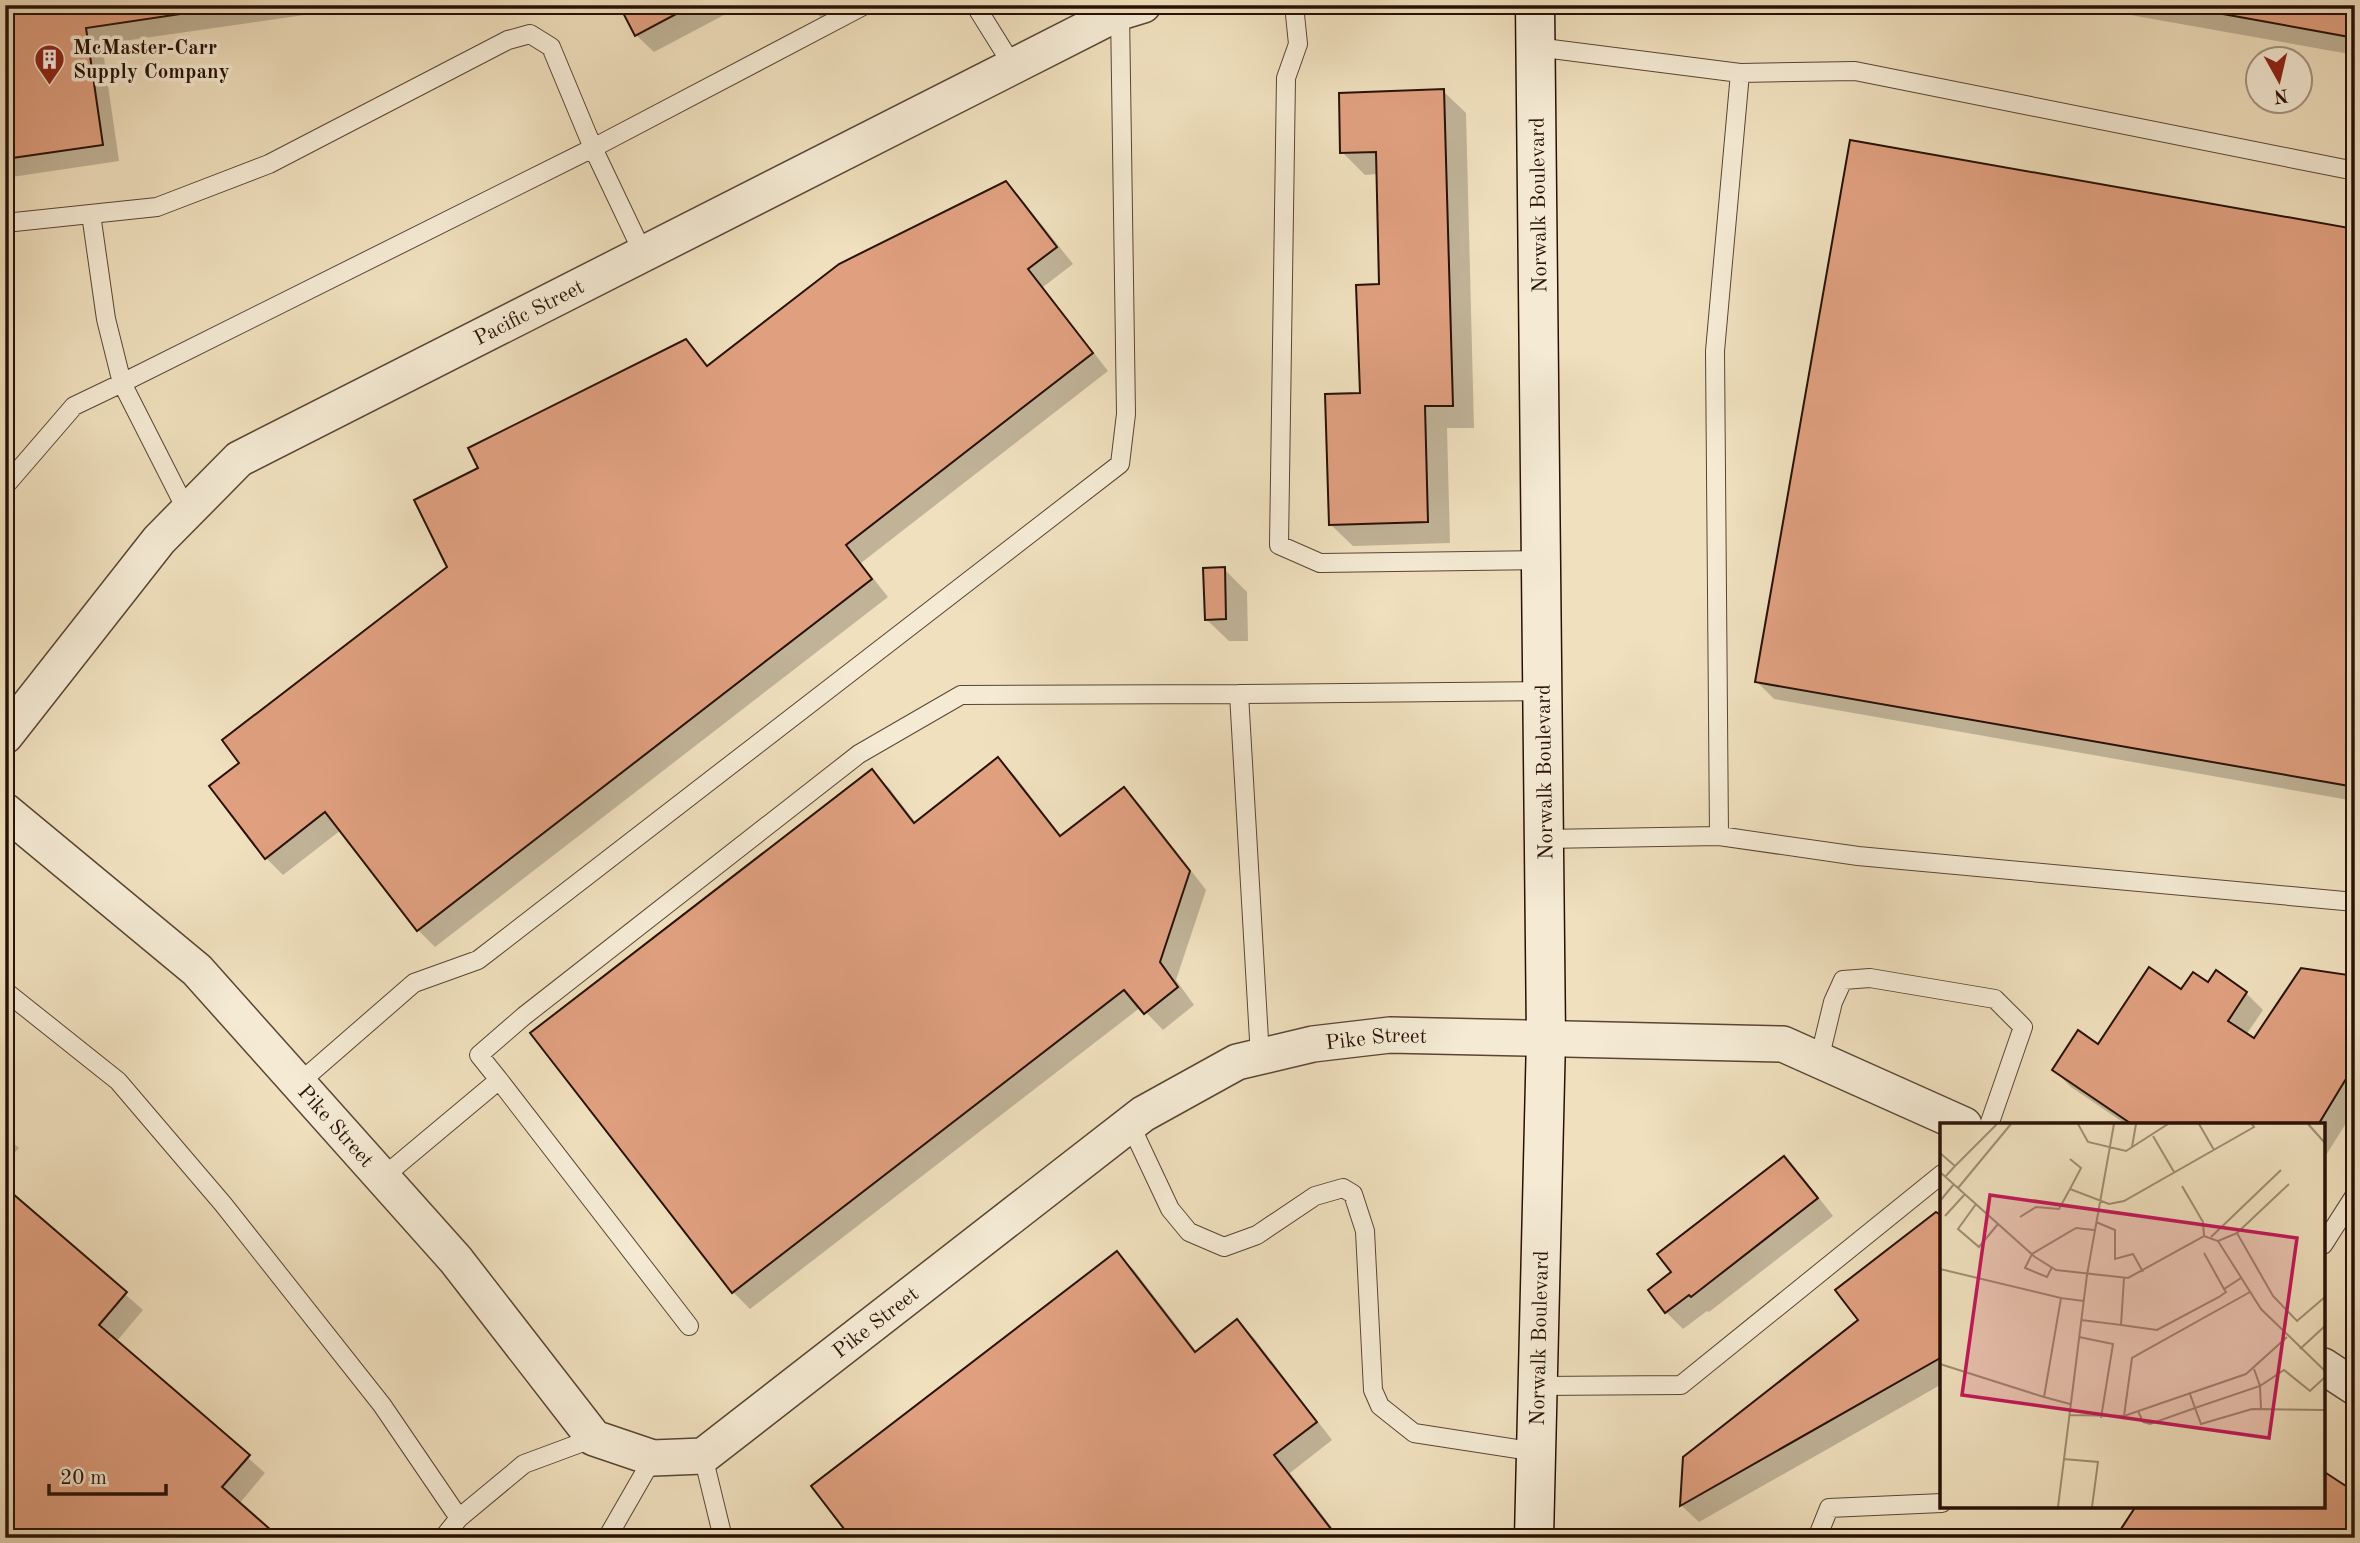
<svg xmlns="http://www.w3.org/2000/svg" width="2360" height="1543" viewBox="0 0 2360 1543" font-family="'Old Standard TT',serif">
<rect width="100%" height="100%" fill="#f0e0be"/>
<filter id="stains"><feTurbulence type="fractalNoise" baseFrequency=".00286" numOctaves="4"/><feColorMatrix values="0 0 0 0 .2 0 0 0 0 .09 0 0 0 0 .02 0 0 0 .5 -.17"/></filter>
<radialGradient id="worn" r=".72"><stop offset=".6" stop-color="#630" stop-opacity="0"/><stop offset="1" stop-color="#630" stop-opacity=".3"/></radialGradient>
<path fill="#0003" d="M5 5H374L102 44 119 161 5 178Z
M621 5H743L654 52 636 35Z
M809 5H859L825 22Z
M2074 5H2355V55Z
M1443 91 1466 113 1474 428H1447L1450 543 1353 546 1330 524 1361 395 1381 286 1378 174 1365 175 1342 152Z
M1006 184 1023 201 1073 264 1043 287 1108 371 861 563 888 597 435 947 418 930 341 830 283 875 266 858 242 763 450 567 481 469 686 342 709 367Z
M2355 231V801L1774 699 1757 682Z
M1224 569 1247 592 1248 641H1229L1206 619Z
M998 759 1015 776 1062 837 1124 789 1141 806 1206 890 1176 980 1194 1005 1163 1030 1141 1007 750 1309 733 1292 872 771 889 788 916 823Z
M2355 977V1109L2323 1160V1125H2127L2071 1087 2054 1070 2098 1046 2181 992 2208 984 2246 993 2263 1010 2246 1035 2255 1040Z
M5 1135 19 1148 5 1163Z
M1784 1158 1801 1175 1833 1216 1709 1312 1707 1311 1683 1329 1666 1312 1650 1290 1674 1272Z
M5 1189 143 1310 116 1342 265 1473 239 1504 5 1538Z
M1942 1218V1384L1699 1522 1682 1506 1684 1458 1861 1321Z
M1117 1253 1134 1270 1197 1352 1237 1321 1254 1338 1332 1440 1290 1473 1340 1538H853Z"/>
<path fill="#e0a080" stroke="#281106" stroke-width="2" d="M5 5H241L86 28 103 145 5 159Z
M619 5H693L635 36Z
M2173 5H2355V38Z
M1444 89 1453 406H1425L1428 522 1329 525 1325 394 1360 393 1356 285 1379 284 1376 152 1340 153 1339 93Z
M1850 140 2355 229V787L1755 682Z
M1006 181 1057 247 1028 269 1093 353 846 545 872 579 417 931 325 812 265 859 209 786 239 763 222 740 447 567 414 500 478 468 468 448 686 339 707 366 839 264Z
M1225 567 1226 619 1205 620 1203 568Z
M998 757 1060 836 1124 787 1190 871 1160 962 1178 987 1144 1014 1124 990 732 1293 530 1033 872 769 914 823Z
M2149 967 2181 989 2193 972 2208 982 2216 970 2247 992 2228 1021 2254 1038 2301 968 2355 976V1064L2318 1125H2133L2052 1070 2078 1030 2098 1044Z
M1784 1156 1818 1198 1691 1297 1689 1295 1665 1313 1648 1290 1671 1272 1657 1254Z
M5 1187 127 1292 99 1325 250 1455 222 1487 280 1538H5Z
M1936 1212 1942 1216V1357L1680 1506 1683 1457 1858 1320 1835 1290Z
M1117 1251 1195 1352 1237 1319 1317 1422 1274 1455 1338 1538H851L811 1486Z
M2323 1471 2355 1492V1538H2115L2136 1506H2323Z"/>
<g fill="none" stroke-linecap="round" stroke-linejoin="round">
<defs>
<path id="service" d="M975 5 1013 66
M1294 5 1298 44 1286 78 1279 545 1320 563 1542 560
M1536 47 1740 73 1715 351 1719 836 1544 839
M1740 73 1855 71 2355 171
M5 223 157 207 269 164 508 40 530 34 551 47 593 148 865 5
M5 486 74 406 122 383 106 319 91 214
M187 511 122 383 593 148 643 253
M1719 836 1858 856 2355 902
M5 991 118 1081 223 1204 382 1405 459 1518 524 1464 594 1438
M1260 1057 1239 694 1543 691
M1819 1060 1833 1002 1843 980 1870 978 1995 999 2023 1027 1989 1125
M499 1080 479 1055 524 1016 859 754 961 695 1239 694
M299 1083 414 983 478 960 1120 464 1126 414 1120 12
M1130 1124 1170 1209 1189 1232 1224 1247 1257 1235 1315 1196 1343 1188 1353 1194 1365 1231 1373 1390 1380 1406 1414 1433 1536 1452
M383 1177 499 1080 689 1326
M2323 1245 2355 1195
M1537 1386 1681 1385 1942 1174
M703 1456 723 1538
M443 1538 459 1518
M607 1538 653 1458
M1817 1538 1829 1508 1942 1503"/>
<g id="minor">
<path id="s1" d="M5 736 159 540 239 459 1120 12 1143 5"/>
<path id="s2" d="M5 811 197 970 456 1260 594 1438 653 1458 703 1456 1143 1114 1237 1062 1313 1044 1390 1035 1783 1044 1964 1125"/>
<path d="M2323 1366 2355 1387"/>
</g>
<g id="secondary">
<path id="s3" d="M1534 1538 1546 1038 1535 5"/>
</g>
</defs>
<use href="#service" stroke="#5a4534" stroke-width="20"/>
<use href="#minor" stroke="#5a4534" stroke-width="38"/>
<use href="#secondary" stroke="#281106" stroke-width="41"/>
<use href="#service" stroke="#f5ebd5" stroke-width="18"/>
<use href="#minor" stroke="#f5ebd5" stroke-width="35"/>
<use href="#secondary" stroke="#f5ebd5" stroke-width="38"/>
</g>
<defs>
<symbol id="building-pin" viewBox="-11 -11 22 30"><path d="M0 17L-7.5 6A9.5 9.5 0 1 1 7.5 6Z" fill="#8f2418" stroke="#f5ebd5"/><path d="M-4-6H4V6H1V3H-1V6H-4ZM-2.5-4.3h1.7v1.8h-1.7ZM.8-4.3h1.7v1.8H.8ZM-2.5-1h1.7V.8h-1.7ZM.8-1h1.7V.8H.8Z" fill="#fff"/></symbol>
</defs>
<g fill-rule="evenodd">
<use href="#building-pin" x="32" y="42" width="35" height="47"/>
</g>
<g text-anchor="middle" stroke-width="7" stroke-linejoin="round" paint-order="stroke">
<g font-size="21" font-weight="bold" fill="#281106" stroke="#f5ebd5" text-anchor="start">
<text x="73" y="54">McMaster-Carr<tspan x="73" dy="24">Supply Company</tspan></text>
</g>
<g font-size="21" fill="#281106" stroke="#f5ebd5">
<text transform="translate(1538 205) rotate(-91)" y="7">Norwalk Boulevard</text>
<text dy="7" stroke="none"><textPath href="#s1" startOffset="688">Pacific Street</textPath></text>
<text transform="translate(1544 772) rotate(-91)" y="7">Norwalk Boulevard</text>
<text dy="7" stroke="none"><textPath href="#s2" startOffset="1782">Pike Street</textPath></text>
<text dy="7" stroke="none"><textPath href="#s2" startOffset="458">Pike Street</textPath></text>
<text dy="7" stroke="none"><textPath href="#s2" startOffset="1194">Pike Street</textPath></text>
<text dy="7" stroke="none"><textPath href="#s3" startOffset="200">Norwalk Boulevard</textPath></text>
</g>
</g>
<g transform="translate(1940 1123)">
<rect width="385" height="385" fill="#f0e0be"/>
<path fill="none" stroke="#a08d74" stroke-width="2" d="M138 1 148 19 186 28 228 1M259 1 274 27M368 1 385 20M213 13 234 49M192 24 196 1M0 30 15 43 5 54M130 36 141 45 130 66M15 43 57 1M0 49 95 134 116 147 188 155 264 113 278 118 321 186 385 248M242 63 263 99 264 113M18 65 71 1M0 78 14 61M36 81 18 106 39 124 58 101M5 93 25 71M80 94 96 84 119 86 130 66 169 81 184 78 314 4 312 1M156 99 175 107V136L193 131 203 149M297 110 349 61M271 114 341 47M278 118 297 110 333 173 357 198 385 174M264 130 284 166 301 155M112 144 107 154 85 145 92 131 136 105 154 107M0 146 121 175M141 197 181 202 184 155M181 202 217 207 279 174 286 169 284 166M139 214 173 221 161 295M360 226 385 203M0 241 104 274M250 271 255 285 320 263 314 246M130 281 104 274 121 175 144 178M321 286 320 263 344 247 370 268 385 254M198 288 203 299 210 301 255 285 261 301 312 286 385 287M129 292 184 293 306 251 347 214M184 293 192 235 310 169M123 336 158 339 152 384M118 384 147 152 174 1"/>
<path fill="#c2185b" fill-opacity="0.15" stroke="#c2185b" stroke-width="3.5" d="M50 72 357 115 329 315 22 272Z"/>
<rect width="385" height="385" fill="none" stroke="#281106" stroke-width="3.5"/>
</g>
<rect width="2360" height="1543" fill="none" stroke="#f0e0be" stroke-width="28"/>
<rect x="7" y="7" width="2346" height="1529" fill="none" stroke="#281106" stroke-width="3.5"/>
<rect x="14" y="14" width="2332" height="1515" fill="none" stroke="#281106" stroke-width="2"/>
<g transform="translate(2279 80) rotate(172)"><circle r="33" fill="#f5ebd5" stroke="#a39482" stroke-width="2"/>
<path d="M0-5L12 26L0 18L-12 26Z" fill="#8f2418"/>
<text y="-10" font-size="19" font-weight="bold" text-anchor="middle" fill="#281106">N</text>
</g>
<path d="M49 1484v10h117v-10" fill="none" stroke="#281106" stroke-width="3.5"/>
<text x="60" y="1484" font-size="21" fill="#281106" stroke="#f5ebd5" stroke-width="5" paint-order="stroke">20 m</text>
<rect width="100%" height="100%" filter="url(#stains)"/>
<rect width="100%" height="100%" fill="url(#worn)"/>
</svg>
